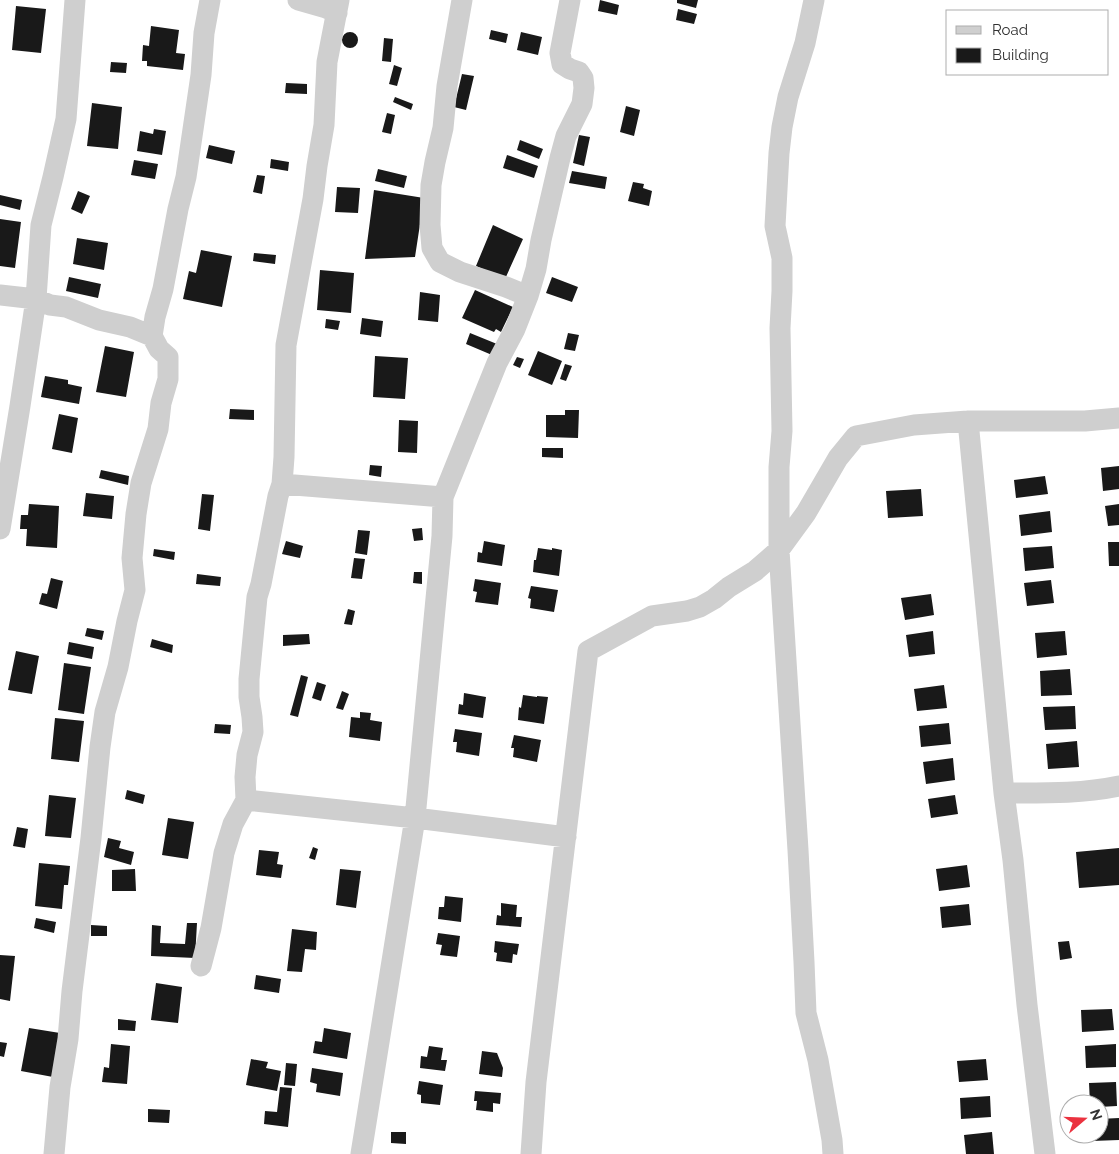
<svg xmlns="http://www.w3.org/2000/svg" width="1119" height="1154" viewBox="0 0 1119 1154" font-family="Raleway,sans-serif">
<rect width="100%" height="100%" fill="#fff"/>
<path fill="#191919" d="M600 0 619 5 617 15 598 11Z
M677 0H698L696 8 677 3Z
M16 6 46 9 41 53 12 50Z
M678 9 697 14 694 24 676 20Z
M151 26 179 30 176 53 185 54 183 70 147 66V61H142L143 45 149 46Z
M491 30 508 34 506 43 489 39Z
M342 40a8 8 0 1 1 16 0a8 8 0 1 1-16 0Z
M521 32 542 37 538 55 517 50Z
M384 38 393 39 391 62 382 61Z
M111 62 127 63 126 73 110 72Z
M394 65 402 68 397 86 389 84Z
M462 74 474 76 466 110 454 107Z
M286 83 307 84V94L285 93Z
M395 97 413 104 411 110 393 102Z
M92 103 122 107 118 149 87 146Z
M626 106 640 110 634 136 620 132Z
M387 113 395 115 391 134 382 132Z
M154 129 166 131 162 155 137 151 140 131 153 134Z
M579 135 590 137 584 166 573 163Z
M520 140 543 149 539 159 517 150Z
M209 145 235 151 232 164 206 158Z
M507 155 538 166 534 178 503 168Z
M271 159 289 162 288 171 270 168Z
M134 160 158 164 155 179 131 175Z
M378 169 407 176 404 188 375 181Z
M572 171 607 177 605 189 569 183Z
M257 175 265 176 262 194 253 192Z
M633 182 644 184 643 188 652 191 649 206 628 201Z
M337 187 360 188 358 213 335 212Z
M374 190 424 198 415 257 365 259Z
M78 191 90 196 82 214 71 209Z
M0 195 22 200 20 210 0 205Z
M0 219 21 222 15 268 0 266Z
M493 225 523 239 505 279 476 266Z
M77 238 108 243 104 270 73 264Z
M201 250 232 256 222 307 183 299 189 271 196 273Z
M254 253 276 255 275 264 253 261Z
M320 270 354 273 351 313 317 310Z
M69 277 101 284 98 298 66 291Z
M552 277 578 287 572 302 546 293Z
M475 290 513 307 501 332 496 329 494 332 462 318Z
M420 292 440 295 438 322 418 320Z
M362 318 383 321 381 337 360 334Z
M326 319 340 321 338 330 325 328Z
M470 333 497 344 492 355 466 344Z
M568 333 579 335 575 351 564 349Z
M105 346 134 352 126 397 96 392Z
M538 351 562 361 552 385 528 375Z
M375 356 408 358 405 399 373 397Z
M517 357 524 359 520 368 513 365Z
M565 364 572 366 566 381 560 379Z
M45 376 68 380V384L82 387 79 404 41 397Z
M230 409 254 410V420L229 419Z
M565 410H579L578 438 546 437V415H565Z
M59 414 78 418 72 453 52 449Z
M399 420 418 421 417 453 398 452Z
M542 448H563V458L542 457Z
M370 465 382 466 381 477 369 475Z
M1119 466V489L1103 491 1101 468Z
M101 470 129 476 128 485 99 478Z
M1045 476 1048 494 1016 498 1014 480Z
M921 489 923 516 888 518 886 491Z
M86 493 114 496 112 519 83 516Z
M202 494 214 495 210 531 198 529Z
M29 504 59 506 57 548 26 546 27 529H20L21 515H28Z
M1119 504V525L1108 526 1105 506Z
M1050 511 1052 532 1021 536 1019 515Z
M422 528 423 540 414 541 412 529Z
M358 530 370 531 367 555 355 553Z
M286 541 303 546 300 558 282 554Z
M484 541 505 545 502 566 477 562 478 552 482 553Z
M1108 542H1119V566H1109Z
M1052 546 1054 568 1025 571 1023 548Z
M538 548 552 550V548L562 550 559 576 533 572 534 560H536Z
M154 549 175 552 174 560 153 556Z
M354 558 365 559 362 579 351 578Z
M414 572H422V584L413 583Z
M197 574 221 577 220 586 196 584Z
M51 578 63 581 57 609 39 604 42 593 47 594Z
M475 579 501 583 498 605 475 602 477 592 473 591Z
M1051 580 1054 603 1027 606 1024 583Z
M531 586 558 590 554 612 530 608 531 599 528 598Z
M931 594 934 615 905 620 901 598Z
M348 609 355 611 352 625 344 624Z
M87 628 104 631 102 640 85 636Z
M933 631 935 654 909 657 906 635Z
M1065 631 1067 655 1037 658 1035 633Z
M309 634 310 644 283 646V635Z
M152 639 173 645 172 653 150 647Z
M69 642 94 647 92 659 67 654Z
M16 651 39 656 32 694 8 690Z
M64 663 91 667 84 714 58 710Z
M1070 669 1072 695 1041 696 1040 671Z
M301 675 308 677 298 717 290 715Z
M317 682 326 685 321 701 312 698Z
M944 685 947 708 917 711 914 689Z
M342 691 349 694 343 710 336 708Z
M464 693 486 697 483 718 458 714 459 704 463 705Z
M523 695 537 697V696L548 697 544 724 518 720 519 707 521 708Z
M1075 706 1076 729 1045 730 1043 707Z
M360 712 371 713 370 720 382 722 380 741 349 737 351 717 360 718Z
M55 718 84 721 79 762 51 759Z
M949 723 951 744 921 747 919 726Z
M215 724 231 725 230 734 214 733Z
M455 729 482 733 479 756 456 752 457 742H453Z
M514 735 541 740 537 762 513 757 514 748H511Z
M1077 741 1079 767 1048 769 1046 744Z
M953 758 955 780 926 784 923 762Z
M127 790 145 795 143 804 125 799Z
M49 795 76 798 71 838 45 836Z
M955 795 958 814 931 818 928 799Z
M168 818 194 822 188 859 162 855Z
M17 827 28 829 25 848 13 846Z
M108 838 121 841 119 848 134 852 131 865 104 857Z
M313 847 318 849 315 860 309 858Z
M1119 848V885L1079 888 1076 852Z
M259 850 279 852 277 864 283 865 281 878 256 875Z
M39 863 70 866 68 885H64L62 909 35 906Z
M967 865 970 887 939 891 936 869Z
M135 869 136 891H112V870Z
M340 869 361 871 356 908 336 905Z
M445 896 463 898 461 922 438 919 439 907H444Z
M501 903 517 905 516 917H522L521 927 496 925 497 915 501 916Z
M969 904 971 925 942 928 940 907Z
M36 918 56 922 54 933 34 928Z
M187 923H197L195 958 151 956 152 925 161 926 160 943 185 944Z
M91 925 107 926V936H91Z
M292 929 317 932 316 950 305 949 302 972 287 971Z
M438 933 460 936 457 957 440 955 442 945 436 944Z
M495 941 519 944 517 955 513 954 512 963 496 961 497 953 494 952Z
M1069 941 1072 958 1060 960 1058 942Z
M0 955 15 956 10 1001 0 999Z
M256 975 281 979 279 993 254 989Z
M156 983 182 987 178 1023 151 1020Z
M1112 1009 1114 1030 1082 1032 1081 1010Z
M118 1019 136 1021 135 1031 118 1030Z
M29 1028 60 1033 53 1077 21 1071Z
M324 1028 351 1033 347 1059 313 1053 315 1041 322 1042Z
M0 1042 7 1043 4 1057 0 1056Z
M111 1044 130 1046 127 1084 102 1082 104 1067 109 1068Z
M1116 1044V1067L1086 1068 1085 1046Z
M429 1046 443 1048 441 1060H447L445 1071 420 1068 421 1056 427 1057Z
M482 1051 497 1053 503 1068 502 1077 479 1074Z
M251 1059 268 1062 266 1068 281 1071 277 1091 246 1085Z
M986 1059 988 1080 959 1082 957 1061Z
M286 1063 297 1064 295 1086 284 1085Z
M312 1068 343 1073 340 1096 316 1092 317 1084 310 1082Z
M419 1081 443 1085 440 1105 421 1103V1095L417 1094Z
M1116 1082 1117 1106 1099 1107V1104H1090L1089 1083Z
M280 1087 292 1088 288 1127 264 1124 265 1111 277 1112Z
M475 1091 501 1093 500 1104 493 1103V1112L476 1110 477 1101H474Z
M990 1096 991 1117 961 1119 960 1098Z
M148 1109 170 1110 169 1123 148 1122Z
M1119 1118V1140L1092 1141V1134H1099V1119Z
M391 1132H406V1144L391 1143Z
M992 1132 994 1154H966L964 1135Z"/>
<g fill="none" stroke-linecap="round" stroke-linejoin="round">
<path stroke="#cfcfcf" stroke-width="21" d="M298 0 326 8 337 13
M462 0 447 86 443 128 435 162 431 185 430 225 432 248 440 262 460 272 506 287 528 296
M814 0 805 43 788 97 782 127 779 153 775 226 782 258V291L780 328 782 431 779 467V550L798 850 804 962 806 1013 818 1060 832 1140 833 1154
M0 295 36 299 50 305 66 307 99 320 130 327 152 336
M968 421 1004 793 1013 860 1027 1005 1045 1154
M282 484 443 497
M0 529 20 406 36 299 41 225 53 177 66 119 75 0
M1004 793C1043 793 1081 794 1119 786
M246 800 245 777 247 755 253 732 252 717 249 697V679L257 597 261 584 278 496 282 484 284 457 286 345 313 199 317 166 324 125 327 62 339 0
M201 966 211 928 224 853 233 824 246 800 415 818 566 837
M54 1154 60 1087 68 1039 72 991 91 838 100 747 105 712 118 667 127 621 135 590 132 558 136 514 141 483 158 429 161 403 168 379V357L159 349 152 336 155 317 163 289 178 209 186 177 201 75 204 33 210 0
M361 1154 415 818 442 536 443 497 497 363 515 329 528 296 536 269 541 240 560 158 566 136 582 104 584 88 583 78 579 72 570 69 562 64 560 53 570 0
M531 1154 536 1082 588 651 652 616 687 611 700 607 714 599 729 587 755 571 779 550 806 513 838 458 856 436 914 425 968 421H1085L1119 418"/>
</g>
<rect x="946" y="10" width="162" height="65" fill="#ffffff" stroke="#adadad"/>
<rect x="956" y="26" width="25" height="8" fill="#cfcfcf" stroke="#adadad"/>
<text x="992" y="35" font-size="15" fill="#323232">Road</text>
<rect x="956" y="48" width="25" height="15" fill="#191919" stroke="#adadad"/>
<text x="992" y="60" font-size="15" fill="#323232">Building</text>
<g transform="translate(1084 1119) rotate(71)"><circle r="24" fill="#ffffff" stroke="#adadad"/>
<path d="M0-4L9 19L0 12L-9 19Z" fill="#eb323f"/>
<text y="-8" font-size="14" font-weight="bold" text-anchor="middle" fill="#323232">N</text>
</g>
</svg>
